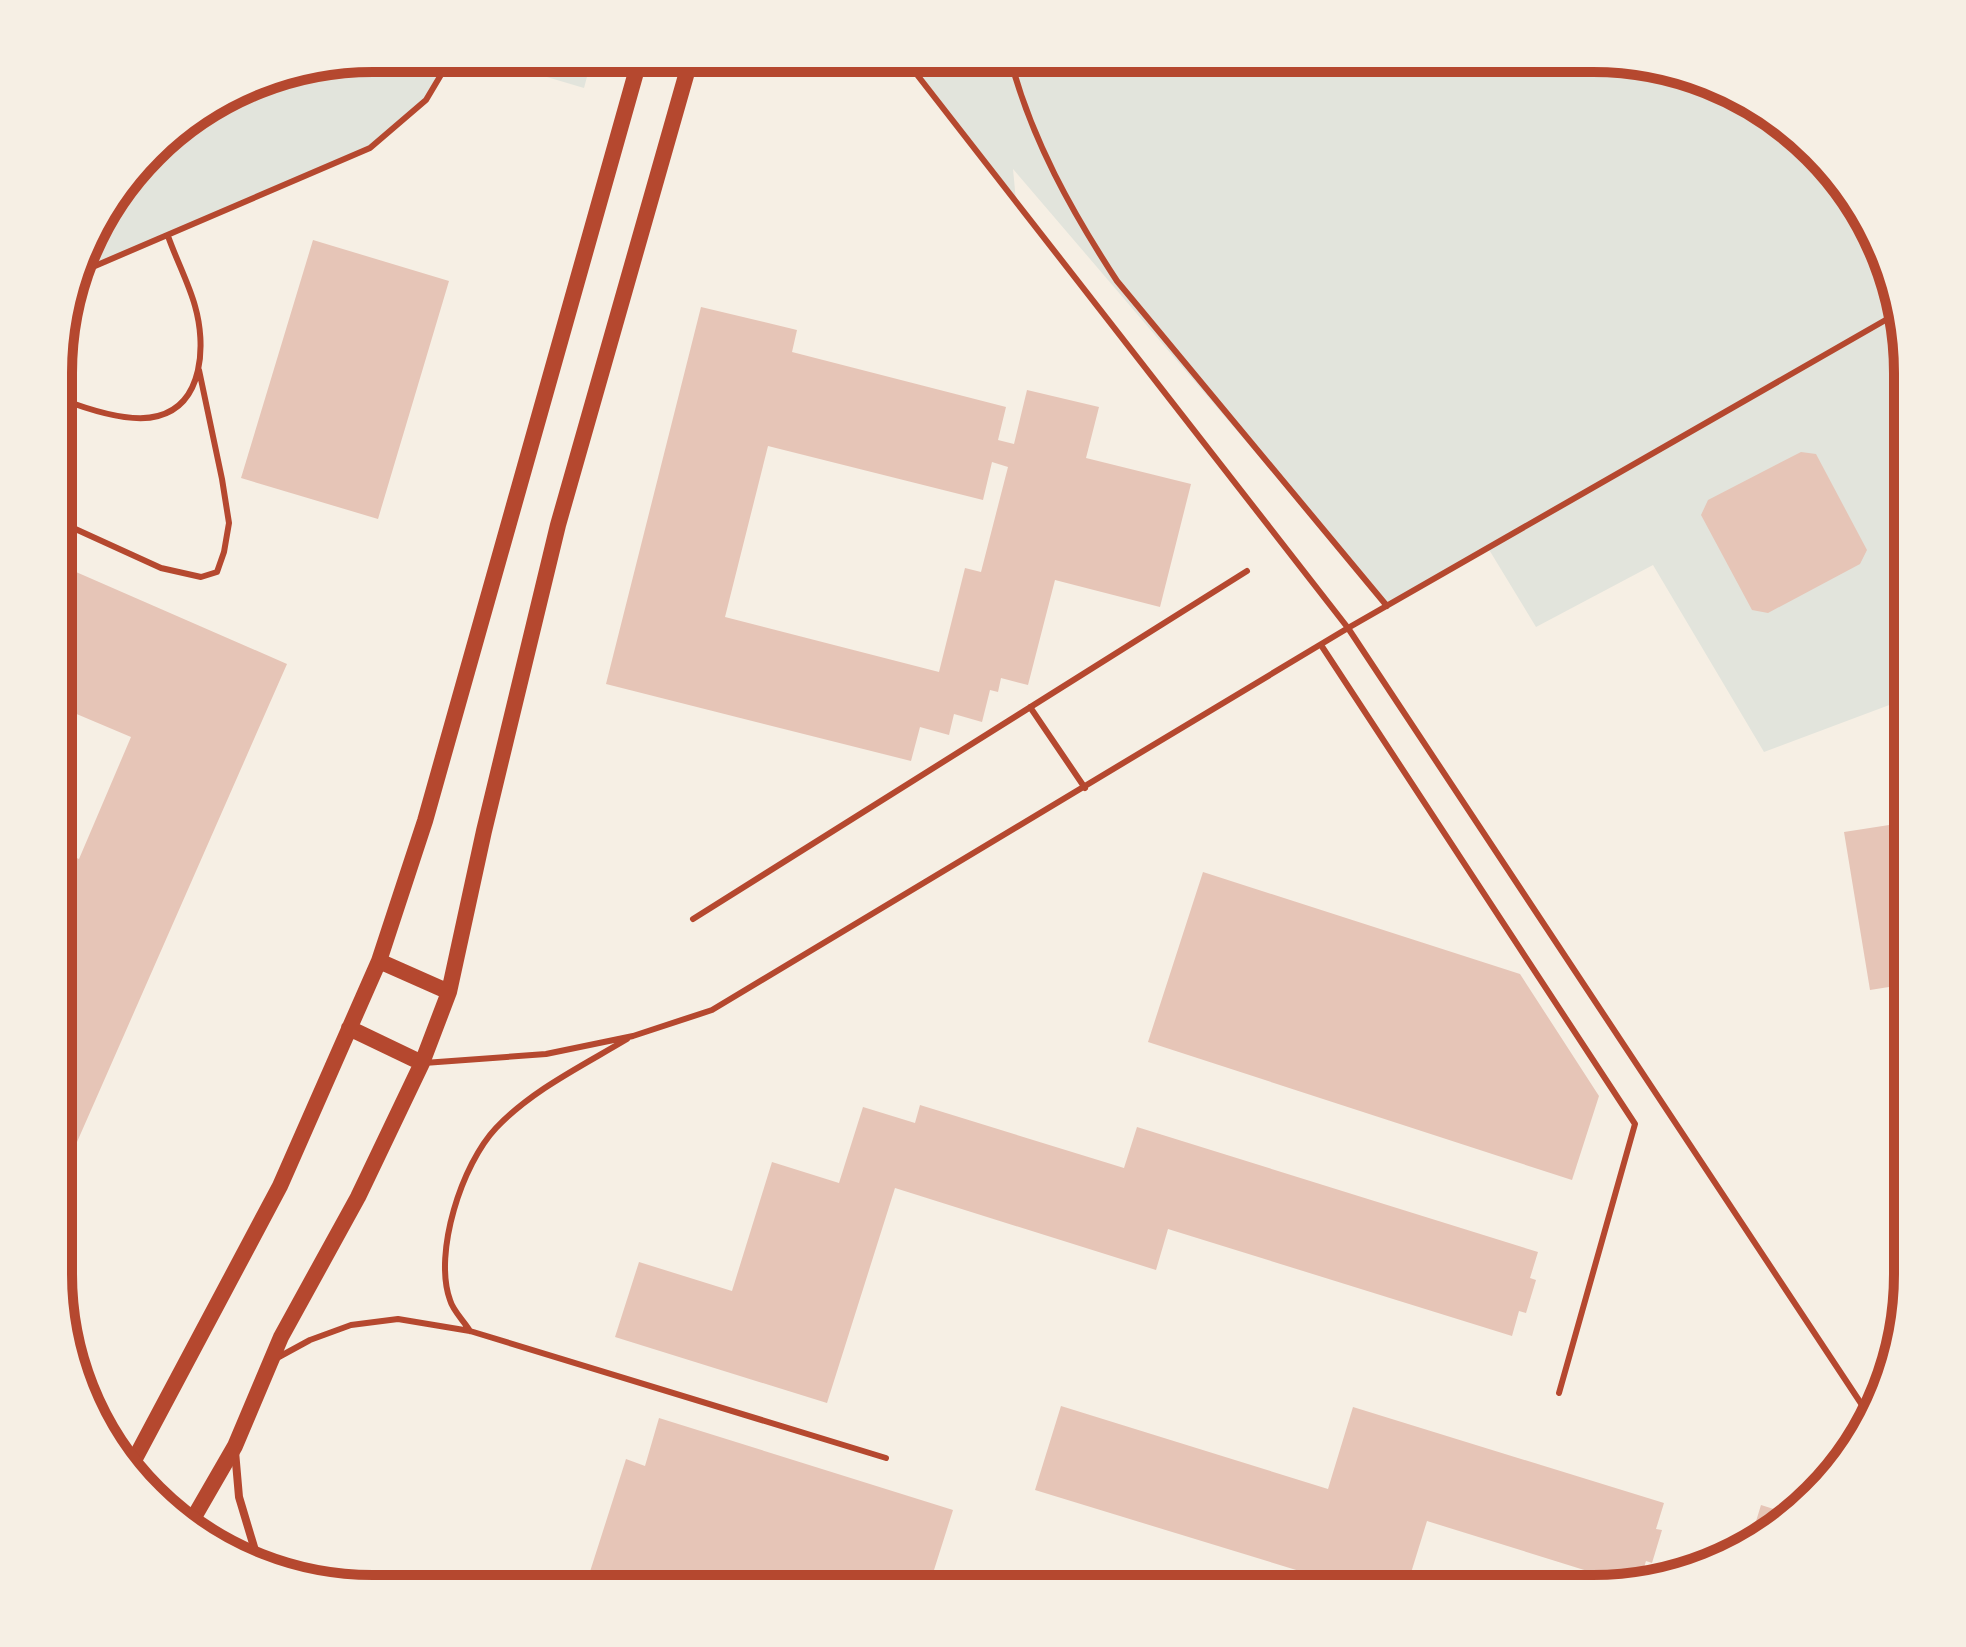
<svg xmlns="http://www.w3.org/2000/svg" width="1966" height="1647" viewBox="0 0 1966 1647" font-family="'Times New Roman',serif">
<rect width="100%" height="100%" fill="#f6efe4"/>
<path fill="#e2e4dc" d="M373 58H451L426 100 370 148 81 272 100 216 166 136 271 75Z
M483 58H592L584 88Z
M904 58 1614 59 1714 82 1816 150 1884 252 1908 373V698L1764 752 1653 565 1536 627 1488 548 1387 606 1013 169 1016 201Z"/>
<path fill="#e6c5b7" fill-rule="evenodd" d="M313 240 449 281 378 519 241 478Z
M701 307 797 330 792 352 1006 407 998 440 1014 444 1027 390 1099 407 1086 458 1191 484 1160 607 1055 580 1028 685 1001 678 998 692 990 690 982 722 954 714 949 735 920 727 911 761 606 684ZM768 446 983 500 992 462 1008 467 981 572 965 568 939 672 725 617Z
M1801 452 1816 454 1867 550 1860 564 1768 613 1752 610 1701 515 1708 500Z
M60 565 287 664 59 1183 60 851 79 859 131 737 60 707Z
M1902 823 1908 858V984L1870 990 1844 832Z
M1203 872 1520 974 1599 1096 1572 1180 1148 1042Z
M920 1105 1124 1168 1137 1127 1538 1252 1530 1278 1536 1280 1526 1313 1519 1311 1512 1336 1168 1229 1156 1270 895 1188 827 1403 615 1337 639 1262 732 1291 772 1162 839 1183 863 1107 915 1123Z
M1061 1406 1328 1489 1353 1407 1664 1503 1656 1529 1662 1530 1652 1563 1646 1561 1640 1580 1626 1583 1427 1521 1406 1589H1341L1342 1584 1035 1490Z
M659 1418 953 1510 928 1589 606 1588 587 1581 626 1459 645 1466Z
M1761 1505 1790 1514 1740 1548 1743 1539 1750 1541Z"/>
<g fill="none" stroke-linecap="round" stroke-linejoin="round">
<path stroke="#b5482f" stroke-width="6" d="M904 58 1348 628 1870 1417
M1010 58C1031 139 1072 212 1117 281L1387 606
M1687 76 1722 87
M81 272 370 148 426 100 451 58
M61 399C87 409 130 424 158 416 204 404 206 344 195 306 189 284 176 259 168 236
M60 522 161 568 201 577 217 572 224 552 229 523 222 479 199 370
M1321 645 1635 1124 1559 1393
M1030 707 1085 788
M693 919 1247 571
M424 1063 546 1054 633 1036 712 1010 1348 628 1896 314
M470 1331C464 1321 453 1311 450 1300 433 1253 462 1164 496 1128 532 1090 582 1066 627 1039
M277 1358 310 1340 351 1325 398 1319 470 1331 886 1458"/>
<path stroke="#b5482f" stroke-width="8" d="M235 1451 239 1497 260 1567"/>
<path stroke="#b5482f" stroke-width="16" d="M379 961 449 992
M349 1028 422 1063
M130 1468 280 1186 379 961 425 821 640 58
M190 1524 235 1446 281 1337 358 1197 422 1063 449 992 484 831 558 525 691 58"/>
</g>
<path d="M0 0H1966V1647H0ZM373 72H1593A301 301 0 0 1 1894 373V1274A301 301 0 0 1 1593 1575H373A301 301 0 0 1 72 1274V373A301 301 0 0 1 373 72Z" fill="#f6efe4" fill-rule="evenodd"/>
<path fill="none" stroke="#b5482f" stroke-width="10" d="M373 72H1593A301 301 0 0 1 1894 373V1274A301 301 0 0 1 1593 1575H373A301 301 0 0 1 72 1274V373A301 301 0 0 1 373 72Z"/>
</svg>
